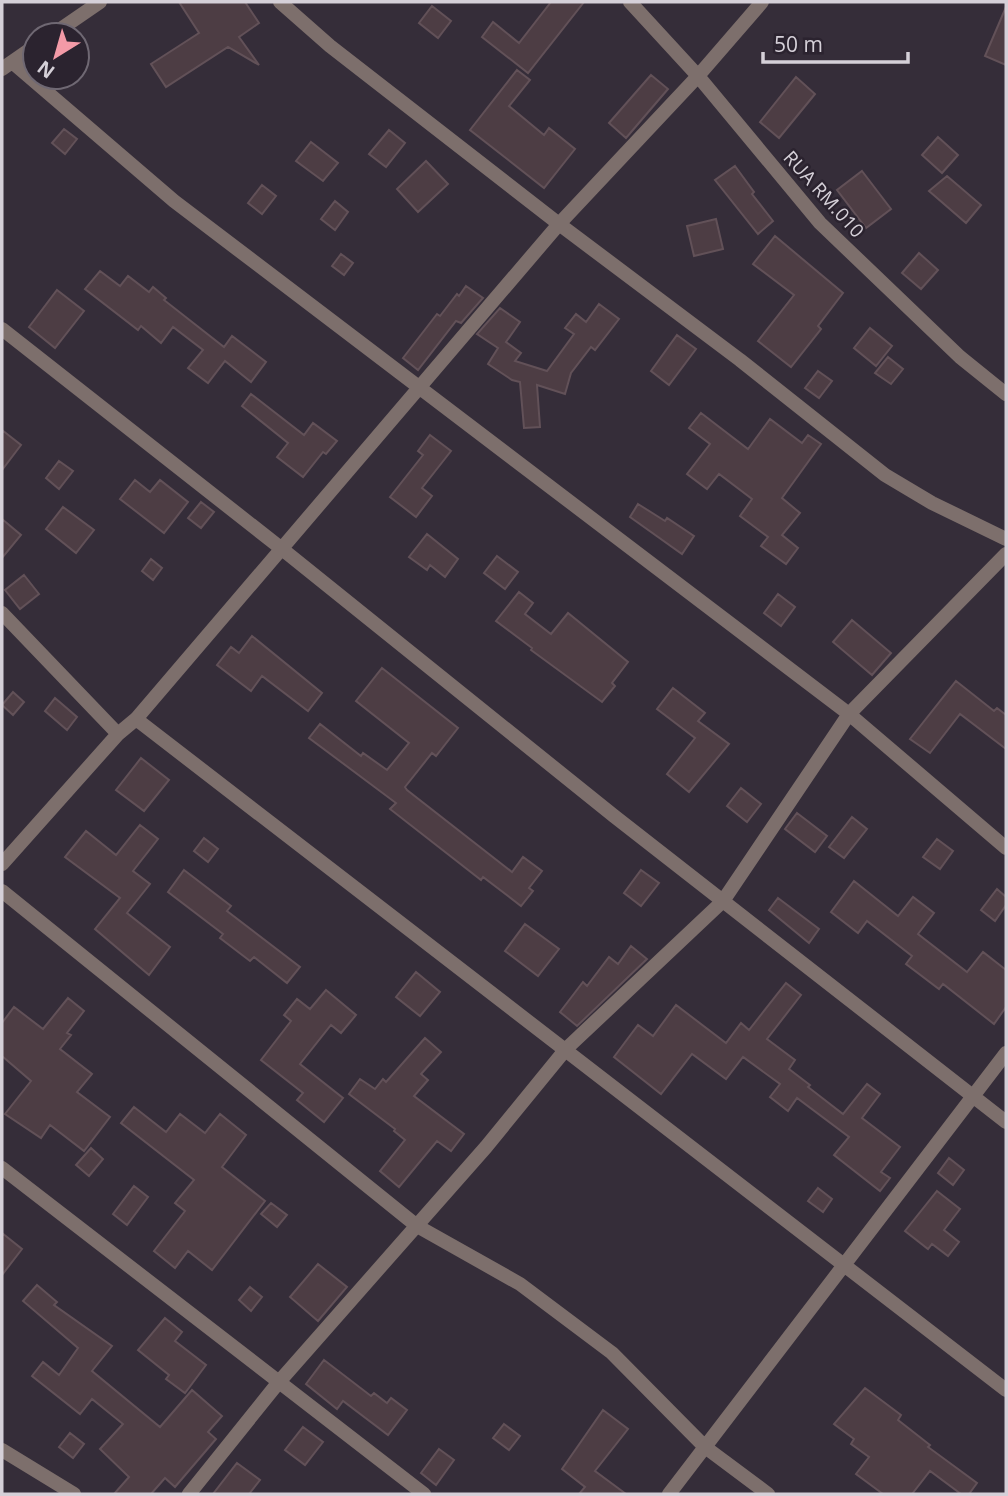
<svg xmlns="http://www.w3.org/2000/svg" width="1008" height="1496" viewBox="0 0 1008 1496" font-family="'Open Sans',sans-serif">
<rect width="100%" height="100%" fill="#352d39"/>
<path fill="#4d3d44" stroke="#625158" stroke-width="2" d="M179 2H245L259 23 239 37 259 65 228 47 166 87 151 64 199 33Z
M551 2H584L528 73 482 37 493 22 519 43Z
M432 6 451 21 438 38 419 23Z
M1006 7V65L985 56Z
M517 70 530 80 509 106 544 135 549 128 575 149 544 188 470 130Z
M651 75 668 89 626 138 609 123Z
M796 77 815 94 779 138 760 122Z
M64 129 77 139 65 154 52 143Z
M389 130 405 143 386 167 369 154Z
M938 137 958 155 942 173 922 155Z
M311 142 338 163 323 181 296 161Z
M426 161 448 184 418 212 397 189Z
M735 166 754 192 752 194 773 221 758 234 715 180Z
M862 171 891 209 866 228 837 190Z
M947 176 981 205 966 223 929 191Z
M262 185 276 196 262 214 248 203Z
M335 201 348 212 335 230 321 219Z
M716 219 723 249 694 256 687 226Z
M775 236 843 293 818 326 821 329 791 367 758 341 794 295 753 264Z
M919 253 938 270 921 289 902 273Z
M341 254 353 263 344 275 332 266Z
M100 271 120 286 128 276 149 292 153 287 166 298 164 300 224 347 232 336 266 362 251 382 225 361 208 383 188 368 203 350 173 327 161 343 141 326 138 330 85 289Z
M466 286 483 298 461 323 456 321 418 370 403 358 437 314 440 316 457 294 459 296Z
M57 290 84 311 55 348 29 327Z
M599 304 619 319 595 350 591 347 571 373 565 394 537 385 540 427 524 428 520 382 512 380 488 364 498 348 477 334 500 308 520 322 506 342 521 353 515 361 547 371 574 334 565 328 576 314 586 322Z
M870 328 892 346 876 366 854 348Z
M677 335 696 349 669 385 651 371Z
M888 357 903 369 891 384 875 373Z
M818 371 832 381 819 398 805 388Z
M251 394 304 435 313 423 337 441 326 454 323 452 303 477 277 457 288 443 242 406Z
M701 413 748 449 770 419 802 443 808 435 821 444 782 498 800 513 782 535 798 548 786 564 761 546 768 537 740 516 752 499 719 474 707 489 687 474 710 444 689 428Z
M2 430 21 445 2 470Z
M430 435 451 451 422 488 432 496 416 517 390 497 423 455 418 451Z
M59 461 73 471 59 489 46 478Z
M135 480 150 492 160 480 188 502 164 533 120 499Z
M201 502 214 512 201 528 188 518Z
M638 504 665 521 667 518 694 536 682 554 630 517Z
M63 507 94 530 76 553 46 529Z
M2 519 21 535 2 558Z
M427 534 458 559 445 577 430 565 427 570 409 557Z
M497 556 518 572 505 589 484 573Z
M151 559 162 568 153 580 142 571Z
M24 575 39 594 20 609 5 590Z
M519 592 533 603 525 614 551 634 568 613 628 662 612 683 615 686 602 702 531 650 532 648 496 621Z
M778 594 795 607 781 626 764 613Z
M852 620 891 653 872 675 833 642Z
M252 636 322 693 308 711 262 676 251 691 217 665 231 647 239 653Z
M382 668 458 728 436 756 432 753 405 787 407 790 512 872 523 857 542 871 529 888 533 891 521 906 483 877 481 880 390 809 396 803 309 738 320 724 361 756 363 753 387 770 409 743 356 701Z
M956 681 994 711 997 708 1006 715V749L960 714 930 753 910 739Z
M673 688 705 713 698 721 729 744 689 792 667 774 695 738 657 709Z
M13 692 24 702 13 715 2 705Z
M55 698 77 717 67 730 45 711Z
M141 758 169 780 144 811 116 790Z
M741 788 761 804 747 822 727 806Z
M797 813 827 836 815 852 785 829Z
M852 817 867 829 844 858 829 847Z
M140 825 158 839 133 871 150 884 127 913 170 947 149 975 95 929 120 898 65 857 86 831 116 855Z
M204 838 218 849 208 862 194 851Z
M937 839 953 851 940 869 923 857Z
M184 870 231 906 227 911 300 967 287 983 254 957 250 961 220 938 223 934 168 892Z
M641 870 659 883 641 906 624 893Z
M854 881 898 916 913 897 934 913 918 934 967 972 983 952 1006 970V1007L994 1024 943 984 939 989 906 964 912 956 867 921 858 933 831 912Z
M997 889 1006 897V905L995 921 981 910Z
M778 898 819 929 809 943 769 910Z
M525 924 559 949 538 976 505 951Z
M631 946 647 959 577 1026 560 1012 583 982 587 986 609 957 618 964Z
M416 972 440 992 420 1016 396 997Z
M786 983 801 995 767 1039 795 1060 789 1069 810 1085 808 1087 843 1114 867 1084 880 1094 862 1118 900 1147 881 1172 890 1178 880 1191 834 1155 849 1137 797 1098 788 1111 770 1097 780 1084 743 1057 726 1079 692 1054 661 1094 614 1057 638 1025 653 1036 676 1005 726 1043 741 1023 749 1030Z
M326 990 356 1015 341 1033 331 1025 300 1064 343 1098 324 1122 297 1100 303 1093 261 1060 291 1021 284 1015 297 999 310 1009Z
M68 998 84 1011 67 1033 71 1035 60 1049 92 1074 77 1092 110 1117 84 1151 50 1125 41 1138 5 1114 31 1081 2 1056V1023L14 1007 43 1029Z
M425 1038 441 1052 421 1074 428 1080 414 1096 464 1134 451 1151 437 1141 399 1187 380 1171 405 1140 394 1131 395 1129 349 1094 360 1079 375 1089 383 1079 386 1082Z
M134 1107 166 1132 180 1114 205 1133 220 1114 246 1135 222 1167 265 1201 212 1270 188 1251 175 1268 154 1251 185 1211 175 1203 194 1180 121 1123Z
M91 1148 103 1159 89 1176 76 1165Z
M949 1158 964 1170 953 1185 938 1173Z
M134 1186 148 1197 127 1225 113 1214Z
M818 1188 832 1199 823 1212 808 1201Z
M937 1191 960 1209 944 1230 959 1242 948 1256 932 1244 928 1249 905 1231Z
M271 1203 287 1215 277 1227 261 1214Z
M2 1233 22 1249 2 1275Z
M318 1264 347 1287 318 1321 290 1297Z
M37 1285 57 1302 54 1305 112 1346 92 1371 160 1427 192 1390 222 1416 208 1432 216 1439 175 1487 165 1478 151 1494H114L129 1477 100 1449 123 1424 92 1399 80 1414 32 1376 43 1362 59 1375 78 1348 23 1301Z
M250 1287 262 1297 251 1311 239 1300Z
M165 1318 182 1332 175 1341 206 1365 185 1393 166 1379 169 1375 138 1350Z
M324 1360 371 1396 374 1393 387 1403 391 1398 407 1410 388 1435 343 1401 337 1409 306 1384Z
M865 1388 901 1415 898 1420 930 1445 928 1447 977 1483 969 1494H961L930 1471 912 1494H883L856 1474 869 1457 851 1444 854 1439 834 1424Z
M603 1410 628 1429 595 1471 626 1494H579L585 1487 562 1469Z
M504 1424 520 1436 509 1450 493 1438Z
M303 1427 323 1442 305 1465 285 1450Z
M70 1433 84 1444 73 1458 59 1447Z
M439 1449 454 1460 436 1485 421 1473Z
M237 1463 260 1480 249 1494H213Z"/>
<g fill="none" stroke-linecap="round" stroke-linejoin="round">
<path stroke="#7d6f6c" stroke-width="14" d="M280 2 330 46 559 224 740 360 885 475 932 503 1006 539
M630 2 698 76 820 223 960 357 1006 394
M52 35 100 2
M12 62 174 201 849 714 1006 848
M2 69 35 46
M2 329 282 549 614 816 1006 1122
M2 613 118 734
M136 719 1006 1390
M2 864 118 734 136 719 559 224 698 76 762 2
M2 891 417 1226 520 1284 612 1353 705 1447 768 1494
M2 1168 424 1494
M2 1450 74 1494
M189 1494 278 1383 486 1147 566 1049 723 901 849 714 1006 554
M669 1494 1006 1053"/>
</g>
<g text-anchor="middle" stroke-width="5" stroke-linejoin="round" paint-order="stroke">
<g font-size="19" fill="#d5d0d8" stroke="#2b232f">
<text transform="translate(824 194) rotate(48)" y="7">RUA RM.010</text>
</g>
</g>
<rect width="1008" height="1496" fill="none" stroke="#d5d0d8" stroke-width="7"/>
<g transform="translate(56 56) rotate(217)"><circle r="33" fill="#2b232f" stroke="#6f6873" stroke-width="2"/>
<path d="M0-5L12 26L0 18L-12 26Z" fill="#f39aa7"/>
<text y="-10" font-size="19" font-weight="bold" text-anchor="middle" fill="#d5d0d8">N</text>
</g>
<path d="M763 52v10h145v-10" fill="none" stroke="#d5d0d8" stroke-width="3.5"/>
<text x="774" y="52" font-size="21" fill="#d5d0d8" stroke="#2b232f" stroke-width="5" paint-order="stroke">50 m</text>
</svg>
